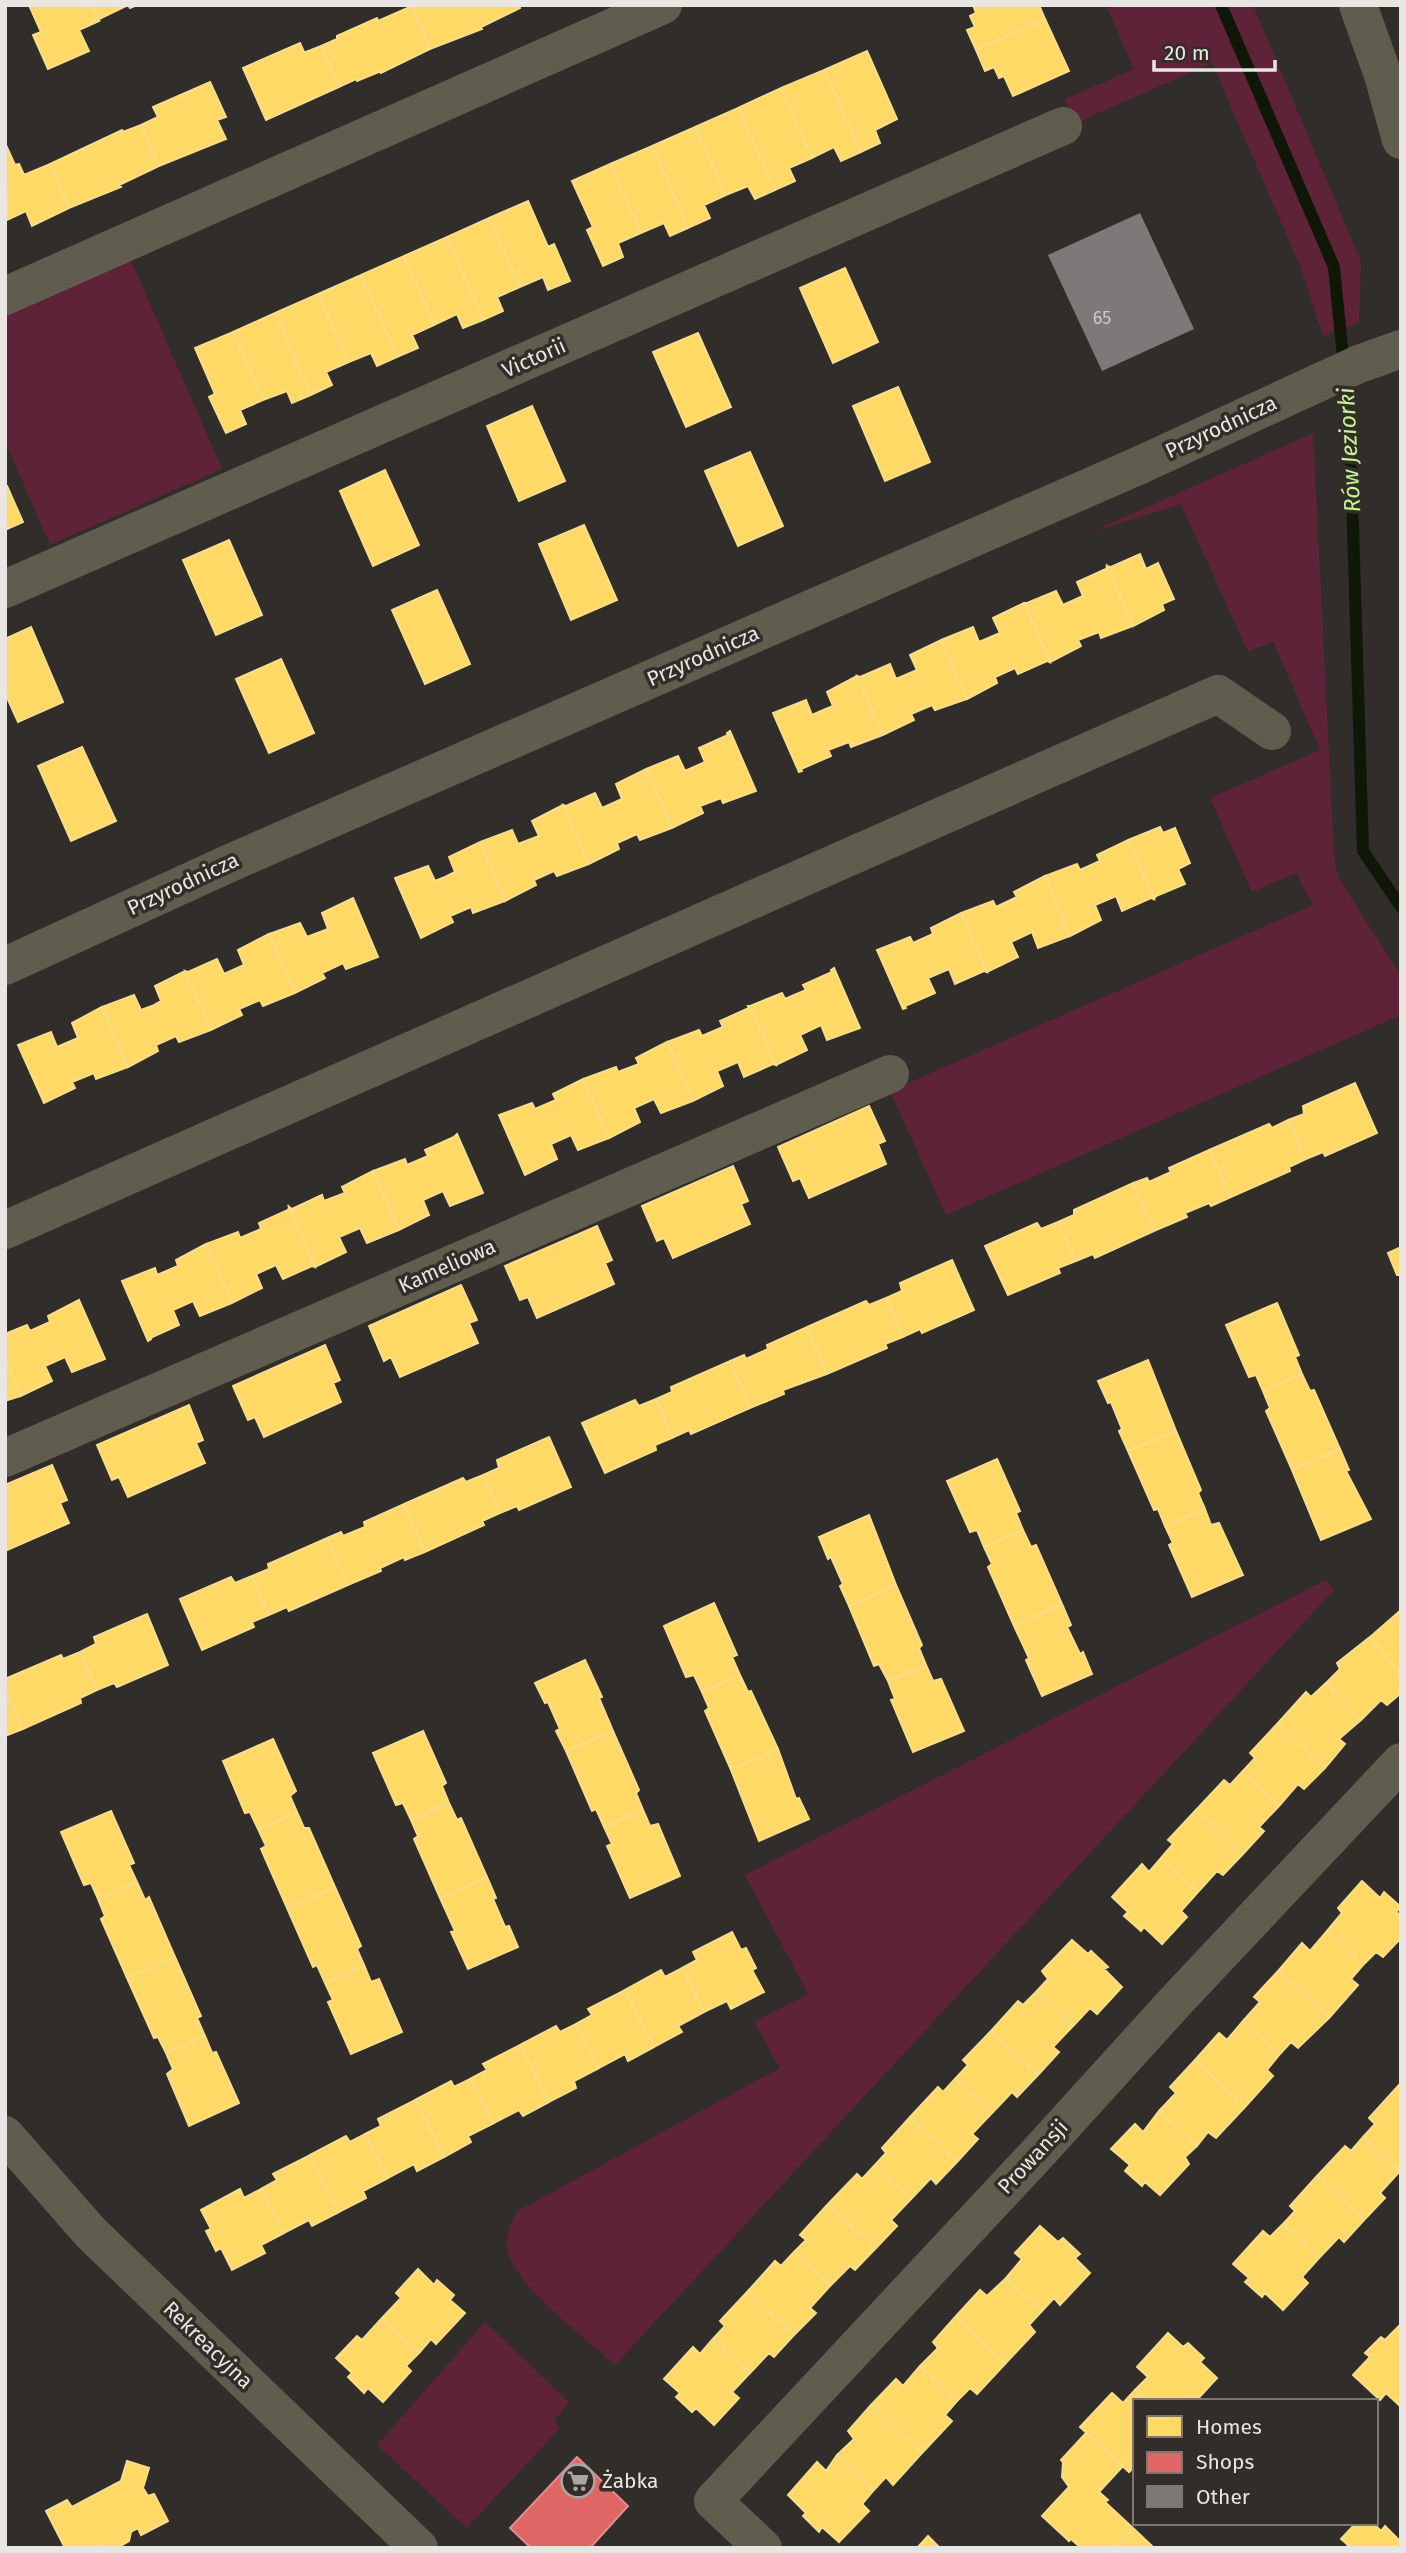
<svg xmlns="http://www.w3.org/2000/svg" width="1406" height="2553" viewBox="0 0 1406 2553" font-family="'Fira Sans',sans-serif">
<rect width="100%" height="100%" fill="#302d2a"/>
<path fill="#5e2339" d="M1106 5H1253L1361 262 1359 323 1323 336 1300 266 1212 63 1076 123 1065 99 1134 69Z
M130 258 222 469 50 545 5 441V311Z
M1313 433 1334 856 1338 877 1401 976V1015L946 1215 890 1091 1313 905 1296 873 1252 892 1210 798 1320 750 1273 641 1248 652 1181 504 1091 532Z
M1326 1580 1334 1590 615 2365C588 2340 516 2286 508 2253 504 2238 510 2226 516 2212L780 2068 754 2022 808 1994 745 1875Z
M485 2322 569 2402 555 2420 560 2428 467 2528 377 2445Z"/>
<path fill="#ffd966" stroke="#f8dd8b" stroke-width="2" d="M29 5H92L99 21 79 30 89 51 48 69 33 35 41 32Z
M92 5H137L130 8 128 5 99 19 100 21Z
M415 5H519L520 8 481 27 482 29 430 49 412 6Z
M973 5H1039L1045 19 976 50 967 30 975 27 970 16 976 13Z
M412 6 430 49 381 73V71L357 81 356 79 339 87 321 46 337 39V36L377 18 378 21Z
M1045 19 1069 71 1013 96 1004 76 999 78 994 67 985 71 976 50Z
M300 43 304 52H306L321 46 339 87 266 120 243 68Z
M867 51 897 119 875 130 880 143 861 152 824 70Z
M824 70 861 152 841 161 834 147 812 158 781 88Z
M210 82 226 117 217 120 226 139 159 166 141 125 158 117 153 107Z
M781 88 812 158 789 168 795 181 775 190 738 108Z
M738 108 775 190 755 199 748 186 726 195 695 127Z
M141 125 159 166 119 185 121 187 69 208 50 164 122 130 123 132Z
M695 127 726 195 704 205 710 218 688 228 652 146Z
M5 143 15 165 19 164 24 175 50 164 69 208 32 226 26 211 7 220Z
M652 146 688 228 670 236 664 223 641 233 610 164Z
M610 164 641 233 618 243 623 257 603 266 587 230 593 227 572 181Z
M528 201 548 247 554 244 570 281 548 290 543 277 520 287 489 218Z
M489 218 520 287 497 297 503 311 483 320 447 237Z
M447 237 483 320 463 328 457 314 434 325 404 256Z
M404 256 434 325 412 335 418 348 397 357 361 275Z
M845 268 878 342 833 363 800 288Z
M361 275 397 357 377 366 371 353 349 362 318 294Z
M318 294 349 362 326 372 332 385 311 395 275 313Z
M275 313 311 395 292 403 287 391 263 400 233 332Z
M233 332 263 400 240 410 246 424 226 433 209 397 215 394 195 348Z
M698 333 731 407 686 427 653 352Z
M898 387 930 462 885 481 853 406Z
M532 406 565 481 519 501 487 426Z
M750 452 783 526 738 546 705 471Z
M385 470 419 545 373 566 340 491Z
M7 486 23 522 5 530V487Z
M584 525 617 600 571 620 539 544Z
M229 540 262 615 216 635 183 560Z
M1140 554 1146 569 1158 563 1174 599 1162 604 1164 610 1133 626 1107 566 1111 567Z
M1107 566 1133 626 1101 638 1099 632 1078 640 1081 646 1050 662 1024 603H1027L1056 591 1063 605 1083 596 1077 582 1106 569Z
M437 590 470 664 425 684 392 610Z
M1024 603 1050 662 1047 661 1018 674 1015 668 995 677 997 683 967 699 941 640 973 627 979 642 1000 633 993 618Z
M31 627 63 702 18 722 5 693V639Z
M941 640 967 699 935 710 932 705 911 714 914 720 883 735 857 676 860 677 890 664 896 679 917 670 910 655Z
M281 659 314 733 269 753 236 679Z
M857 676 883 735 851 747 849 742 828 750 831 756 801 769 802 771 799 772 773 713 806 700 812 715 821 711 833 706 827 692Z
M730 731 756 791 723 803 721 798 700 806 703 813 672 828 646 769 678 756 685 771 705 762 699 748 728 735 727 733Z
M82 747 116 821 71 841 38 766Z
M646 769 672 828 640 840 637 834 617 843 619 849 589 864 563 805 566 806 595 793 602 808 611 804 622 799 616 784Z
M563 805 589 864 557 876 554 871 534 880 536 885 505 901 480 842 512 830 518 844 539 836 532 821Z
M1160 827 1163 833 1175 828 1190 863 1178 869 1185 884 1156 896 1154 899 1128 840Z
M1128 840 1154 899 1151 898 1122 911 1116 896 1095 905 1101 920 1070 936 1045 876 1077 864 1080 870 1100 861 1097 855Z
M480 842 505 901 473 913 471 907 450 916 453 922 421 938 395 878 428 866 435 881 445 877 455 872 449 857Z
M1045 876 1070 936 1038 948 1032 932 1011 942 1018 957 987 972 961 913 993 901 996 907 1017 897 1014 892Z
M353 898 378 957 346 969 343 963 322 973 325 978 295 993 269 934 300 923 307 937 328 929 322 913Z
M961 913 987 972 984 971 955 984 949 969 928 978 935 993 905 1006 906 1008 903 1009 877 950 910 937 913 943 933 934 931 928Z
M269 934 295 993 263 1006 260 1000 239 1009 242 1015 211 1030 185 971 188 972 217 959 224 974 244 965 238 950Z
M834 968 860 1028 827 1040 821 1025 800 1035 807 1050 776 1065 750 1006 782 993 785 999 806 990 803 985 832 972 831 970Z
M185 971 211 1030 179 1042 176 1036 156 1045 158 1051 128 1067 102 1007 134 995 141 1010 152 1006 161 1001 155 986Z
M748 1006H750L776 1065 773 1064 744 1077 738 1062 717 1071 723 1086 693 1101 667 1042 699 1030 702 1036 723 1027 720 1021 749 1008Z
M102 1007 128 1067 96 1079 94 1073 72 1082 75 1088 44 1103 18 1045 51 1032 57 1047 78 1038 72 1023Z
M667 1042 693 1101 661 1113 654 1099 634 1108 640 1122 609 1138 583 1079 616 1067 618 1072 639 1064 636 1058Z
M583 1079 609 1138 578 1150 571 1135 551 1144 557 1159 525 1175 499 1115 532 1103 535 1109 556 1100 553 1094Z
M1355 1083 1377 1133 1325 1156 1323 1152 1306 1159 1288 1120 1304 1114 1303 1106Z
M869 1106 885 1141 878 1144 886 1164 809 1198 800 1178 793 1181 778 1147Z
M1288 1120 1306 1159 1289 1167 1290 1171 1231 1197 1209 1150 1269 1124 1272 1128Z
M457 1134 483 1193 450 1206 443 1191 423 1200 429 1215 399 1230 373 1171 405 1159 407 1165 428 1156 425 1150 454 1137Z
M1209 1150 1231 1197 1211 1206 1209 1203 1185 1213 1187 1217 1154 1231 1133 1183 1147 1178 1149 1182 1171 1172 1169 1168Z
M733 1166 748 1201 741 1204 750 1224 673 1258 664 1238 657 1241 642 1206Z
M373 1171 399 1230 367 1243 360 1228 339 1237 346 1252 315 1267 289 1207 292 1209 322 1195 324 1201 345 1193 342 1187Z
M1133 1183 1154 1231 1095 1258 1093 1254 1076 1261 1058 1222 1074 1215V1210Z
M289 1207 315 1267 312 1266 283 1279 276 1265 256 1274 262 1288 232 1303 206 1244 238 1232 240 1238 261 1229 259 1223 288 1210Z
M1058 1222 1076 1261 1058 1268 1060 1273 1008 1295 985 1246 1037 1223 1041 1229Z
M597 1226 612 1260 605 1263 614 1284 537 1318 528 1297 520 1300 505 1266Z
M206 1244 232 1303 200 1316 193 1301 173 1310 179 1325 150 1338 151 1339 148 1341 122 1281 155 1268 157 1275 178 1266 176 1260Z
M1401 1247V1275H1397L1388 1253Z
M952 1260 974 1310 922 1333 920 1329 903 1337 886 1298 902 1291 900 1283Z
M461 1285 477 1320 469 1323 478 1343 400 1377 391 1357 384 1361 369 1326Z
M886 1298 903 1337 885 1344 887 1348 827 1374 807 1327 866 1301 869 1305Z
M79 1300 105 1359 72 1372 65 1357 45 1366 52 1381 21 1396 5 1360V1334L27 1325 30 1331 50 1322 48 1316Z
M1277 1303 1299 1355 1295 1357 1302 1374 1263 1391 1256 1375 1249 1377 1226 1325Z
M807 1327 827 1374 783 1390 784 1394 750 1408 730 1361 744 1355 746 1359 768 1349 767 1345Z
M325 1345 340 1380 333 1383 341 1402 264 1437 255 1417 248 1420 233 1386Z
M5 1360 21 1396 5 1401Z
M1148 1360 1176 1431 1128 1451 1119 1431 1122 1429 1111 1402 1108 1403 1098 1381Z
M730 1361 750 1408 691 1434 689 1430 672 1438 656 1399 672 1392 671 1387Z
M1302 1374 1310 1391 1314 1390 1340 1449 1292 1470 1266 1411 1270 1408 1263 1391Z
M656 1399 672 1438 655 1445 656 1450 605 1473 582 1423 635 1400 639 1406Z
M189 1405 203 1440 196 1443 205 1463 128 1497 119 1477 112 1480 97 1445Z
M1176 1431 1201 1490 1198 1493 1205 1509 1165 1526 1158 1509 1154 1510 1128 1451Z
M549 1437 571 1487 519 1510 517 1506 500 1513 483 1475 499 1468 497 1460Z
M1340 1449 1349 1470 1346 1471 1371 1519 1321 1540 1292 1470Z
M997 1459 1020 1511 1016 1513 1023 1530 984 1547 977 1530 970 1532 947 1481Z
M52 1465 67 1500 60 1503 69 1523 5 1551V1485Z
M483 1475 500 1513 482 1521 484 1525 425 1552 404 1504 463 1478 466 1482Z
M404 1504 425 1552 405 1560 404 1557 380 1568 381 1571 348 1585 327 1538 341 1532 343 1536 365 1527 364 1522Z
M1205 1509 1211 1525 1219 1523 1243 1575 1192 1597 1169 1545 1173 1543 1165 1526Z
M869 1515 896 1585 849 1606 840 1586 843 1584 831 1557 828 1559 819 1537Z
M1023 1530 1031 1547 1036 1545 1062 1604 1014 1626 988 1567 992 1564 984 1547Z
M327 1538 348 1585 289 1611 287 1607 269 1615 252 1576 269 1569 268 1564Z
M252 1576 269 1615 252 1622 254 1627 202 1650 180 1599 231 1577 235 1583Z
M896 1585 922 1645 919 1648 926 1665 888 1681 879 1664 874 1666 849 1606Z
M714 1603 737 1655 732 1657 740 1675 702 1692 694 1675 686 1677 664 1626Z
M1062 1604 1071 1625 1067 1627 1080 1654 1083 1652 1092 1674 1042 1696 1026 1660 1029 1658 1014 1626Z
M1401 1610V1675L1370 1637Z
M147 1614 168 1665 117 1687 114 1683 97 1690 80 1652 96 1644 94 1637Z
M1370 1637 1401 1675V1693L1387 1705 1381 1700 1361 1720 1326 1683 1340 1669 1337 1663Z
M80 1652 97 1690 80 1698 81 1703 23 1729 5 1690V1679L61 1655 63 1659Z
M585 1660 602 1697 599 1698 613 1731 566 1751 556 1731 560 1729 548 1702 545 1703 535 1683Z
M926 1665 933 1681 941 1679 964 1731 913 1752 891 1700 895 1699 888 1681Z
M740 1675 748 1692 751 1691 778 1749 731 1770 705 1711 709 1708 702 1692Z
M1326 1683 1361 1720 1339 1739 1345 1744 1325 1768 1278 1723 1306 1692 1311 1697Z
M5 1690 23 1729 5 1736Z
M1278 1723 1325 1768 1304 1789 1298 1784 1279 1806 1242 1772 1255 1758 1250 1753Z
M423 1731 446 1783 442 1786 449 1803 411 1820 403 1803 396 1805 373 1753Z
M613 1731 639 1790 636 1793 643 1810 604 1827 596 1809 592 1811 566 1751Z
M273 1739 296 1791 290 1796 297 1812 258 1829 250 1812 245 1813 223 1761Z
M778 1749 796 1799 799 1798 809 1819 759 1841 731 1770Z
M1242 1772 1279 1806 1259 1827 1264 1831 1243 1854 1196 1810 1224 1780 1230 1785Z
M449 1803 457 1820 461 1818 487 1877 440 1898 414 1839 418 1836 411 1820Z
M643 1810 650 1826 658 1824 680 1876 630 1898 607 1846 612 1844 604 1827Z
M1196 1810 1243 1854 1223 1875 1217 1871 1198 1892 1161 1858 1173 1844 1168 1840Z
M111 1811 134 1863 129 1865 137 1882 98 1899 91 1883 84 1885 61 1832Z
M297 1812 304 1828H309L335 1887 287 1908 261 1849 266 1846 258 1829Z
M1161 1858 1198 1892 1181 1911 1187 1917 1162 1944 1144 1927 1141 1931 1124 1916 1128 1912 1112 1897 1142 1864 1149 1872Z
M487 1877 496 1898 493 1899 505 1927 509 1926 518 1947 468 1969 451 1932 455 1931 440 1898Z
M1362 1881 1380 1898 1384 1892 1401 1907 1396 1912 1401 1916V1938L1383 1957 1376 1952 1363 1965 1327 1931 1342 1913 1338 1908Z
M137 1882 145 1900 149 1897 175 1957 127 1978 101 1919 105 1916 98 1899Z
M335 1887 361 1946 357 1949 364 1965 325 1983 317 1965 313 1967 287 1908Z
M1327 1931 1363 1965 1351 1979 1358 1985 1329 2018 1279 1970 1302 1943 1310 1951Z
M732 1932 741 1950 746 1948 756 1968 752 1970 764 1992 731 2009 727 2001 704 2012 682 1968 697 1960 693 1952Z
M1072 1940 1088 1954 1091 1951 1108 1967 1104 1969 1122 1987 1097 2014 1090 2008 1073 2026 1036 1992 1048 1979 1042 1971Z
M175 1957 201 2016 197 2018 205 2036 166 2053 158 2037 154 2038 127 1978Z
M364 1965 371 1982 379 1979 402 2032 351 2054 328 2002 333 2000 325 1983Z
M682 1968 704 2012 678 2026 682 2032 654 2047 625 1990 661 1970 665 1977Z
M1279 1970 1329 2018 1298 2048 1291 2042 1279 2055 1243 2021 1260 2002 1254 1997Z
M625 1990 654 2047 628 2061 625 2054 599 2068 576 2024 592 2015 588 2009Z
M1036 1992 1073 2026 1053 2047 1059 2052 1038 2075 991 2031 1018 2001 1023 2005Z
M1243 2021 1279 2055 1267 2070 1273 2076 1245 2107 1195 2060 1219 2033 1227 2040Z
M576 2024 599 2068 574 2081 576 2088 549 2102 520 2045 556 2026 560 2032Z
M991 2031 1038 2075 1017 2097 1012 2092 992 2113 955 2079 968 2065 963 2060Z
M205 2036 212 2053 216 2052 239 2103 189 2126 167 2074 173 2069 166 2053Z
M520 2045 549 2102 523 2116 519 2110 494 2123 470 2079 487 2070 483 2064Z
M1195 2060 1245 2107 1216 2138 1208 2132 1197 2146 1159 2111 1176 2093 1170 2087Z
M470 2079 494 2123 468 2136 471 2142 444 2157 415 2100 451 2081 454 2087Z
M955 2079 992 2113 972 2134 978 2139 957 2162 910 2117 938 2087 943 2092Z
M1399 2085 1401 2087 1400 2171 1363 2137 1375 2124 1369 2118Z
M415 2100 444 2157 417 2171 414 2164 388 2178 365 2134 381 2126 378 2119Z
M1159 2111 1197 2146 1185 2157 1189 2164 1160 2195 1145 2182 1142 2186 1125 2171 1130 2165 1111 2149 1135 2124 1143 2132Z
M910 2117 957 2162 936 2184 931 2178 911 2199 874 2166 886 2153 882 2148Z
M365 2134 388 2178 363 2191 366 2198 339 2212 310 2155 346 2136 350 2142Z
M1363 2137 1400 2171 1380 2193 1385 2198 1364 2220 1317 2176 1345 2146 1351 2151Z
M310 2155 339 2212 312 2226 309 2220 284 2233 261 2189 277 2180 273 2174Z
M874 2166 911 2199 891 2220 897 2226 876 2248 828 2204 857 2174 862 2179Z
M1317 2176 1364 2220 1344 2242 1339 2237 1319 2258 1283 2224 1295 2211 1290 2206Z
M240 2189 244 2198 261 2189 284 2233 261 2245 265 2253 232 2270 221 2248 216 2251 206 2231 211 2229 201 2210Z
M828 2204 876 2248 855 2270 850 2266 830 2286 794 2252 806 2240 800 2235Z
M1283 2224 1319 2258 1302 2277 1308 2283 1283 2310 1265 2293 1262 2297 1245 2282 1249 2278 1233 2264 1263 2231 1270 2237Z
M1040 2226 1058 2242 1063 2238 1080 2254 1075 2258 1090 2273 1060 2305 1054 2298 1042 2311 1006 2278 1022 2259 1015 2253Z
M794 2252 830 2286 810 2308 816 2313 794 2335 748 2291 775 2261 781 2266Z
M418 2269 434 2285 437 2280 454 2295 450 2300 465 2313 436 2344 431 2339 419 2353 382 2318 401 2298 396 2293Z
M1006 2278 1042 2311 1029 2325 1035 2332 1005 2364 956 2316 980 2290 987 2296Z
M748 2291 794 2335 774 2357 769 2353 750 2373 712 2340 725 2326 720 2321Z
M956 2316 1005 2364 977 2394 970 2388 957 2401 920 2366 938 2348 933 2342Z
M382 2318 419 2353 406 2366 411 2371 383 2402 368 2388 364 2393 348 2377 352 2373 336 2358 357 2336 362 2340Z
M1400 2325 1401 2326V2407L1386 2393 1380 2400 1353 2375 1370 2357 1365 2353 1381 2337 1385 2340Z
M1168 2333 1183 2347 1188 2343 1204 2358 1200 2362 1217 2378 1196 2401 1188 2396 1184 2401H1147L1135 2390 1148 2377 1137 2367Z
M712 2340 750 2373 732 2392 739 2398 714 2425 696 2408 692 2412 676 2397 680 2393 664 2379 693 2347 700 2354Z
M920 2366 957 2401 945 2415 952 2421 922 2453 871 2405 896 2379 903 2386Z
M1135 2390 1147 2401H1135V2466L1129 2472 1080 2427 1112 2393 1123 2403Z
M871 2405 922 2453 893 2485 886 2477 873 2491 837 2455 854 2439 848 2431Z
M1086 2433 1123 2466 1099 2492 1108 2500 1105 2502 1133 2528 1115 2548H1081L1071 2539 1069 2541 1042 2516 1069 2487 1062 2477 1063 2462 1061 2460Z
M837 2455 873 2491 862 2504 869 2511 839 2542 822 2527 819 2532 803 2516 806 2513 788 2495 817 2462 826 2471Z
M127 2461 149 2468 143 2488 148 2496 154 2494 168 2521 141 2535 138 2528 131 2532 129 2541 117 2548 105 2546 65 2548 46 2511 67 2500 72 2507 121 2481Z
M1356 2523H1373L1381 2531 1385 2526 1401 2542 1397 2546 1400 2548H1346L1348 2545 1341 2539Z
M1133 2528 1154 2548H1115Z
M928 2536 940 2548H917Z"/>
<path fill="#e06666" stroke="#e28c8b" stroke-width="2" d="M577 2457 628 2506 590 2548H531L510 2528Z"/>
<g fill="none" stroke-linecap="round" stroke-linejoin="round">
<path stroke="#0f1807" stroke-width="12" d="M1221 5 1334 267 1350 429 1363 851 1401 907"/>
</g>
<path fill="#7c7978" d="M1140 213 1194 329 1102 371 1048 255Z"/>
<g fill="none" stroke-linecap="round" stroke-linejoin="round">
<path stroke="#615d4e" stroke-width="38" d="M5 296 663 5
M5 589 1063 126
M5 966 230 863 1140 465 1359 364 1401 349
M5 1230 1218 694 1272 731
M5 1458 890 1074
M5 2135 91 2233 419 2548
M763 2548 713 2501 1038 2153 1176 2001 1401 1762"/>
<path stroke="#615d4e" stroke-width="38" d="M1358 5 1383 75 1401 140"/>
</g>
<defs>
<symbol id="supermarket-ring" viewBox="-11 -11 22 22"><circle r="9.5" fill="#322d28" stroke="#a8a5a2" stroke-width="1.5"/><path d="M-6-5.5h2.5l.6 2H6L4.5 2H-2.5L-4.4-4H-6ZM-1.5 3.2a1.3 1.3 0 1 0 .1 0ZM3 3.2a1.3 1.3 0 1 0 .1 0Z" fill="#a8a5a2"/></symbol>
</defs>
<g fill-rule="evenodd">
<use href="#supermarket-ring" x="559" y="2462" width="38" height="38"/>
</g>
<g text-anchor="middle" stroke-width="7" stroke-linejoin="round" paint-order="stroke">
<g font-size="18" fill="#cdcac8">
<text x="1102" y="324">65</text>
</g>
<g font-size="21" fill="#e8e5e2" stroke="#322d28">
<text transform="translate(534 358) rotate(-24)" y="7">Victorii</text>
<text transform="translate(1221 427) rotate(-25)" y="7">Przyrodnicza</text>
<text transform="translate(703 656) rotate(-24)" y="7">Przyrodnicza</text>
<text transform="translate(183 884) rotate(-25)" y="7">Przyrodnicza</text>
<text transform="translate(447 1266) rotate(-24)" y="7">Kameliowa</text>
<text transform="translate(1033 2157) rotate(-47)" y="7">Prowansji</text>
<text transform="translate(208 2345) rotate(44)" y="7">Rekreacyjna</text>
</g>
<g font-size="21" fill="#e8e5e2" stroke="#322d28" text-anchor="start">
<text x="602" y="2488">Żabka</text>
</g>
<g font-size="23" font-style="italic" fill="#c2f493" stroke="#322d28">
<text transform="translate(1349 450) rotate(-93)" y="8">Rów Jeziorki</text>
</g>
</g>
<rect width="1406" height="2553" fill="none" stroke="#e8e5e2" stroke-width="14"/>
<rect x="1133" y="2399" width="245" height="126" fill="#322d28" stroke="#7b7772" stroke-width="2"/>
<rect x="1147" y="2416" width="35" height="21" fill="#ffd966" stroke="#7b7772" stroke-width="2"/>
<text x="1196" y="2434" font-size="21" fill="#e8e5e2">Homes</text>
<rect x="1147" y="2452" width="35" height="21" fill="#e06666" stroke="#7b7772" stroke-width="2"/>
<text x="1196" y="2469" font-size="21" fill="#e8e5e2">Shops</text>
<rect x="1147" y="2486" width="35" height="21" fill="#7c7978" stroke="#7b7772" stroke-width="2"/>
<text x="1196" y="2504" font-size="21" fill="#e8e5e2">Other</text>
<path d="M1154 60v10h121v-10" fill="none" stroke="#e8e5e2" stroke-width="3.5"/>
<text x="1164" y="60" font-size="21" fill="#e8e5e2" stroke="#322d28" stroke-width="5" paint-order="stroke">20 m</text>
</svg>
